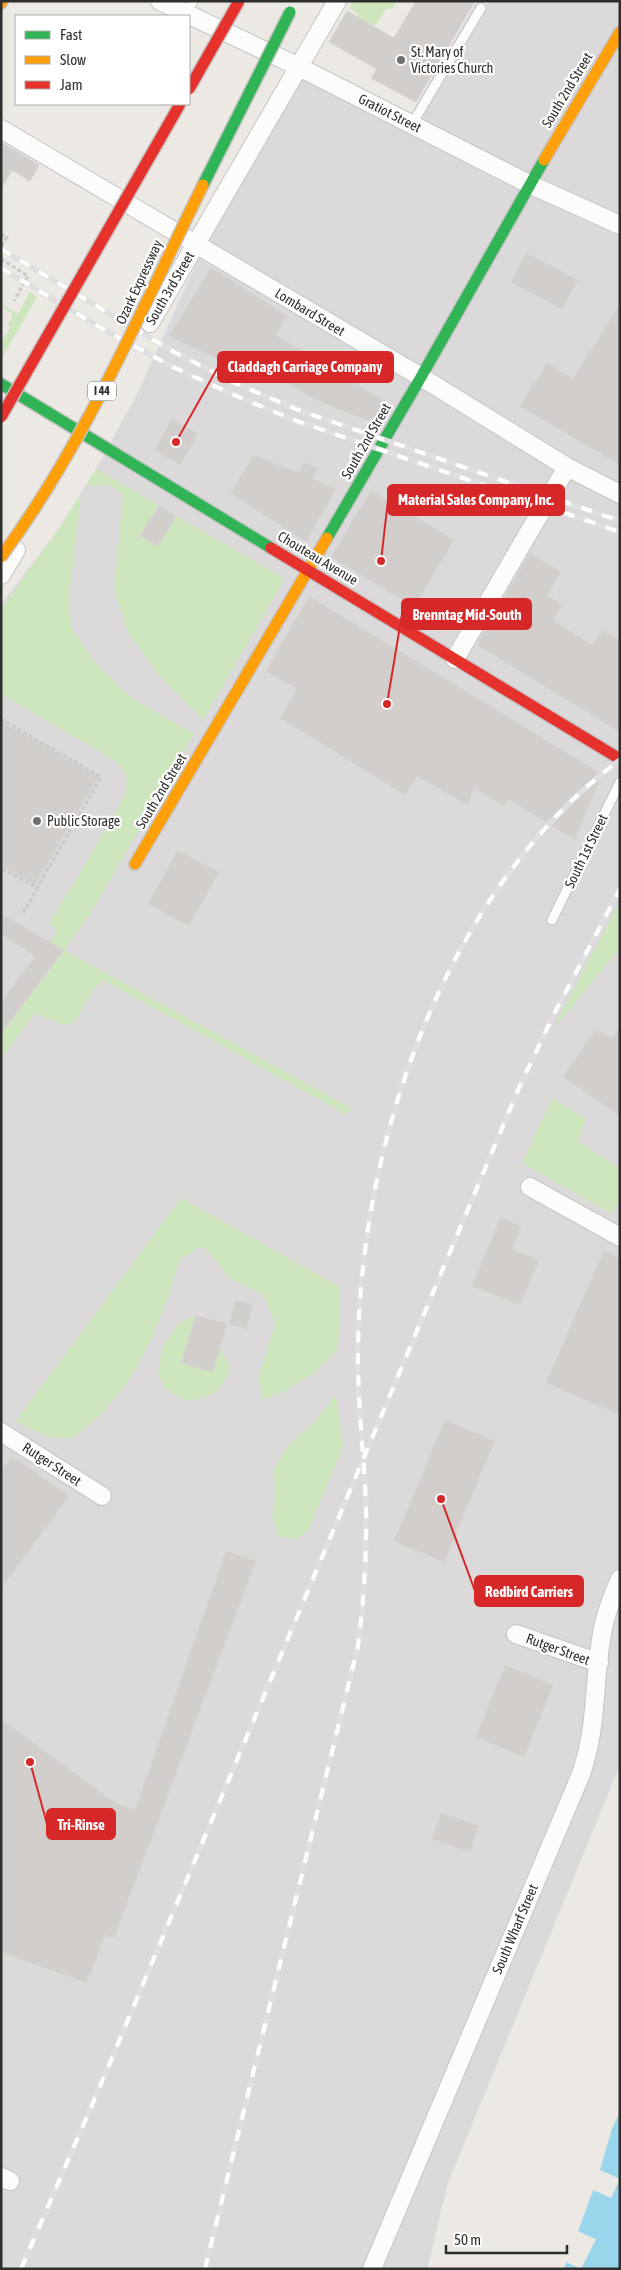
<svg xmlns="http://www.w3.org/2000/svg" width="621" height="2270" viewBox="0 0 621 2270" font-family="'Asap Condensed',sans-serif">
<rect width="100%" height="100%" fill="#ece8e4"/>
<path fill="#dcd9db" d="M477 1 487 5 489 1H620V1765L448 2183 427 2269H1V604L58 530 96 469 138 392 249 147 311 65 411 114Z"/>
<path fill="#cee6be" d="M353 1H397L393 8 386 9 375 26 357 17 358 14 349 8Z
M30 292 37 297 1 360V342L10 328 8 324 13 314 1 307V304L18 314Z
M96 469 159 505 141 536 157 546 176 516 279 575 284 580 203 720 161 678 127 631 114 590 123 494 108 485H86Z
M81 494 69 597 71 627 94 661 130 697 194 734 92 911 64 950 353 1109 345 1114 105 981 96 986 74 1022 64 1025 35 1013 1 1059V1034L64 951 50 942 56 934V929L49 924 120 805C128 786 131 779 117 762L1 694V609L58 530Z
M620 901V948L558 1024 556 1022Z
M552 1098 586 1119 578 1141 620 1169V1198L612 1214 522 1163Z
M181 1198 340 1287V1323L337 1350 316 1371 284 1392 263 1400 258 1378 275 1324 263 1294 231 1279 203 1246 180 1259C162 1317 144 1371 100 1415 91 1424 80 1431 70 1439L49 1437 15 1422Z
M196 1315 182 1363 220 1348 230 1368C220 1395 213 1395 187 1401L166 1390 158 1374 162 1347 179 1323Z
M336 1395 343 1447 308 1531 295 1540 278 1536 272 1518 275 1495 273 1470 290 1443 310 1427Z"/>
<path fill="#99d6ec" d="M620 2112V2269H564L597 2180 612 2129Z"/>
<path fill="#ece8e4" d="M598 2169 620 2179 611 2198 591 2189Z
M575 2230 596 2239 581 2269 564 2261Z"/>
<path fill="#d1cecb" stroke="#d7d4d0" d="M416 1H475L416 102 371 78 377 69 329 42 347 11 394 38Z
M1 142 39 165 30 181 12 170 1 189Z
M526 253 578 280 562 309 511 282Z
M211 267 287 316 276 335 386 402 375 423 316 400 258 365 252 375 169 336Z
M620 304V465L520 406 547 363 573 379Z
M172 419 198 434 180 465 154 450Z
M254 455 299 473 304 462 318 468 313 479 336 489 306 542 230 493Z
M371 490 454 540 414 607 331 557Z
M159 505 176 516 158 546 140 536Z
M530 553 561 572 547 595 562 605 553 621 593 645 602 630 620 640V732L477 645Z
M309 596 602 774 575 840 508 799 504 806 475 788 467 805 417 776 405 795 280 718 297 689 266 671Z
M1 721 98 777 35 885 1 865Z
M178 850 219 872 189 926 148 904Z
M1 914 64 950 1 1034V1002L35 956 1 934Z
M620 1027V1116L563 1077 596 1029 612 1038Z
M501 1217 521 1226 512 1249 539 1260 520 1305 472 1286Z
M604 1250 620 1259V1415L546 1383Z
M236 1300 253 1304 247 1329 229 1324Z
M196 1315 227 1324 213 1372 181 1363Z
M445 1420 495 1441 444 1562 394 1541Z
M12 1456 69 1496 1 1589V1470Z
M226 1551 256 1561 114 1938 105 1934 87 1983 1 1952V1719L117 1804 135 1810Z
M505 1665 553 1685 524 1757 476 1737Z
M441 1813 479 1826 470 1852 432 1839Z"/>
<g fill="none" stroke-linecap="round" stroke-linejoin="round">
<defs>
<path id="lane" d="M186 14 193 1
M412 124 481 8
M552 920 620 782"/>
<path id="street" d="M160 1 299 67 529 184 620 225
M1 129 421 377 567 467 620 494
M150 323 337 1
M1 575 16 550
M455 659 567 467
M530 1187 620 1237
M1 1432 102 1496
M516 1634 599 1663
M1 2177 10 2181
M372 2269 581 1774C598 1725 593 1683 602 1634 605 1614 612 1597 620 1579"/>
<path id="fast" d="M1 384 271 548
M327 538 421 377 544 160"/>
<path id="slow" d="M1 3 2 1
M544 160 620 32
M135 864 327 538"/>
<path id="jam" d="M271 548 620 759"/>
</defs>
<use href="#lane" stroke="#c5c4c5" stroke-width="11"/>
<use href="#street" stroke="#c5c4c5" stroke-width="20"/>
<use href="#fast" stroke="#c5c4c5" stroke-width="14"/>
<use href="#slow" stroke="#c5c4c5" stroke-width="14"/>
<use href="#jam" stroke="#c5c4c5" stroke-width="14"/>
<path stroke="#c9c9c8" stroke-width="3" stroke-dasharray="4 2.5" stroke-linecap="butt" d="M1 234 7 237 1 247
M1 259 28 276 14 301
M1 719 101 777 37 888 1 868
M23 913 37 888"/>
<use href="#lane" stroke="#fcfcfb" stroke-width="9"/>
<use href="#street" stroke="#fcfcfb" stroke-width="18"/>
<use href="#fast" stroke="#30b455" stroke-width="11"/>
<use href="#slow" stroke="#ff9f0a" stroke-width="11"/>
<use href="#jam" stroke="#e5322d" stroke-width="11"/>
<defs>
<path id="rail" d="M1 249 174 352 237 384 301 411 620 521
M1 268 96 325 173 367 232 394 294 420 620 532
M21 2269 107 2070 518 1090 554 1014 620 889
M205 2269 358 1646C364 1599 367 1554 366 1506 364 1456 358 1407 358 1357 358 1146 445 889 620 760"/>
</defs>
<use href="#rail" stroke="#dfdfe1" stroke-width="5.5"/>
<use href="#rail" stroke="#fff" stroke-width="4" stroke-dasharray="11" stroke-linecap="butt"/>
<defs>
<path id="fast-bridge" d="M203 185 290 12"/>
<path id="slow-bridge" d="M1 557C86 442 140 312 203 185"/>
<path id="jam-bridge" d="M189 89 239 1
M1 417 180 104"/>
</defs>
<use href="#fast-bridge" stroke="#c6c5c4" stroke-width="14" stroke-linecap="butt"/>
<use href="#slow-bridge" stroke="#c6c5c4" stroke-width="14" stroke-linecap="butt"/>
<use href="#jam-bridge" stroke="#c6c5c4" stroke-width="14" stroke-linecap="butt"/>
<use href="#fast-bridge" stroke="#30b455" stroke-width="11"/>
<use href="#slow-bridge" stroke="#ff9f0a" stroke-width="11"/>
<use href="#jam-bridge" stroke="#e5322d" stroke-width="11"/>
</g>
<g fill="#706f6e" stroke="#fff" stroke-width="2">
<circle cx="401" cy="60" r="5"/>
<circle cx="37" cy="821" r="5"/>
</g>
<g text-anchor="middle" stroke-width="4.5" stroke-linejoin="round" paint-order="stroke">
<rect fill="#fff" stroke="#6d6d6d" stroke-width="1" x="88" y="381.5" width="28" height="19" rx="4"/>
<g font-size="12" font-weight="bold" fill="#2e2e2e">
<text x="102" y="395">I 44</text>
</g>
<g font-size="14" fill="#2e2e2e" stroke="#fff" text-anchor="start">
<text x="411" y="57">St. Mary of<tspan x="411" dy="16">Victories Church</tspan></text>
<text x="47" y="826">Public Storage</text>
</g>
<g font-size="14" fill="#2e2e2e" stroke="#fff">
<text transform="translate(567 90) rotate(-59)" y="5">South 2nd Street</text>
<text transform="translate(390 113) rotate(27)" y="5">Gratiot Street</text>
<text transform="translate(139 282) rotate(-65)" y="5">Ozark Expressway</text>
<text transform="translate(170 288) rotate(-60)" y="5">South 3rd Street</text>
<text transform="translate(310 312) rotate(31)" y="5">Lombard Street</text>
<text transform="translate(366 441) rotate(-60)" y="5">South 2nd Street</text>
<text transform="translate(318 558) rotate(31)" y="5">Chouteau Avenue</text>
<text transform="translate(161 791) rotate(-59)" y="5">South 2nd Street</text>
<text transform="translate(586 851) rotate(-64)" y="5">South 1st Street</text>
<text transform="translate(52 1464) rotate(33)" y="5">Rutger Street</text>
<text transform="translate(558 1649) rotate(20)" y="5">Rutger Street</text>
<text transform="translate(515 1929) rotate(-67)" y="5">South Wharf Street</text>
</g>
</g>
<path fill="none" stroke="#d62828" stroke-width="2" d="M176 442L218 367M381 561L388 500M387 704L402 614M441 1499L475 1591M30 1762L47 1824"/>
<g fill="#d62828" stroke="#fff" stroke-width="2">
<circle cx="176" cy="442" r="5"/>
<circle cx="381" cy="561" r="5"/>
<circle cx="387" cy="704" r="5"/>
<circle cx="441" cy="1499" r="5"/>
<circle cx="30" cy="1762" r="5"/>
</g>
<g fill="#d62828" stroke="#d62828" stroke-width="2">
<rect x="218" y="352" width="175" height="30" rx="5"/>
<rect x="388" y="485" width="176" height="30" rx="5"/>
<rect x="402" y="599" width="129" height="30" rx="5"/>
<rect x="475" y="1576" width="108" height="30" rx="5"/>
<rect x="47" y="1809" width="68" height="30" rx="5"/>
</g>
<g font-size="15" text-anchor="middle" font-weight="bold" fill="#fff">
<text x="305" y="372">Claddagh Carriage Company</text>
<text x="476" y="505">Material Sales Company, Inc.</text>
<text x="467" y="620">Brenntag Mid-South</text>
<text x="529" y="1597">Redbird Carriers</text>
<text x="81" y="1830">Tri-Rinse</text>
</g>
<rect width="621" height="2270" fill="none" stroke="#2e2e2e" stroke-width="5"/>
<rect x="15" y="15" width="175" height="90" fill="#ffffff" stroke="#ababab"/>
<rect x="25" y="31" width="25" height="8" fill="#30b455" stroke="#ababab"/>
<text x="60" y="40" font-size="15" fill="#2e2e2e">Fast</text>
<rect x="25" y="56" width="25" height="8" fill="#ff9f0a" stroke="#ababab"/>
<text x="60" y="65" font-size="15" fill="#2e2e2e">Slow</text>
<rect x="25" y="81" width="25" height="8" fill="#e5322d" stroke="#ababab"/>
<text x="60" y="90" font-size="15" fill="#2e2e2e">Jam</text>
<path d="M446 2245v8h121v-8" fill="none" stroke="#2e2e2e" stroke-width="2.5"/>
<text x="454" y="2245" font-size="15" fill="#2e2e2e" stroke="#ffffff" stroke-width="4" paint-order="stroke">50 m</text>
</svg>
